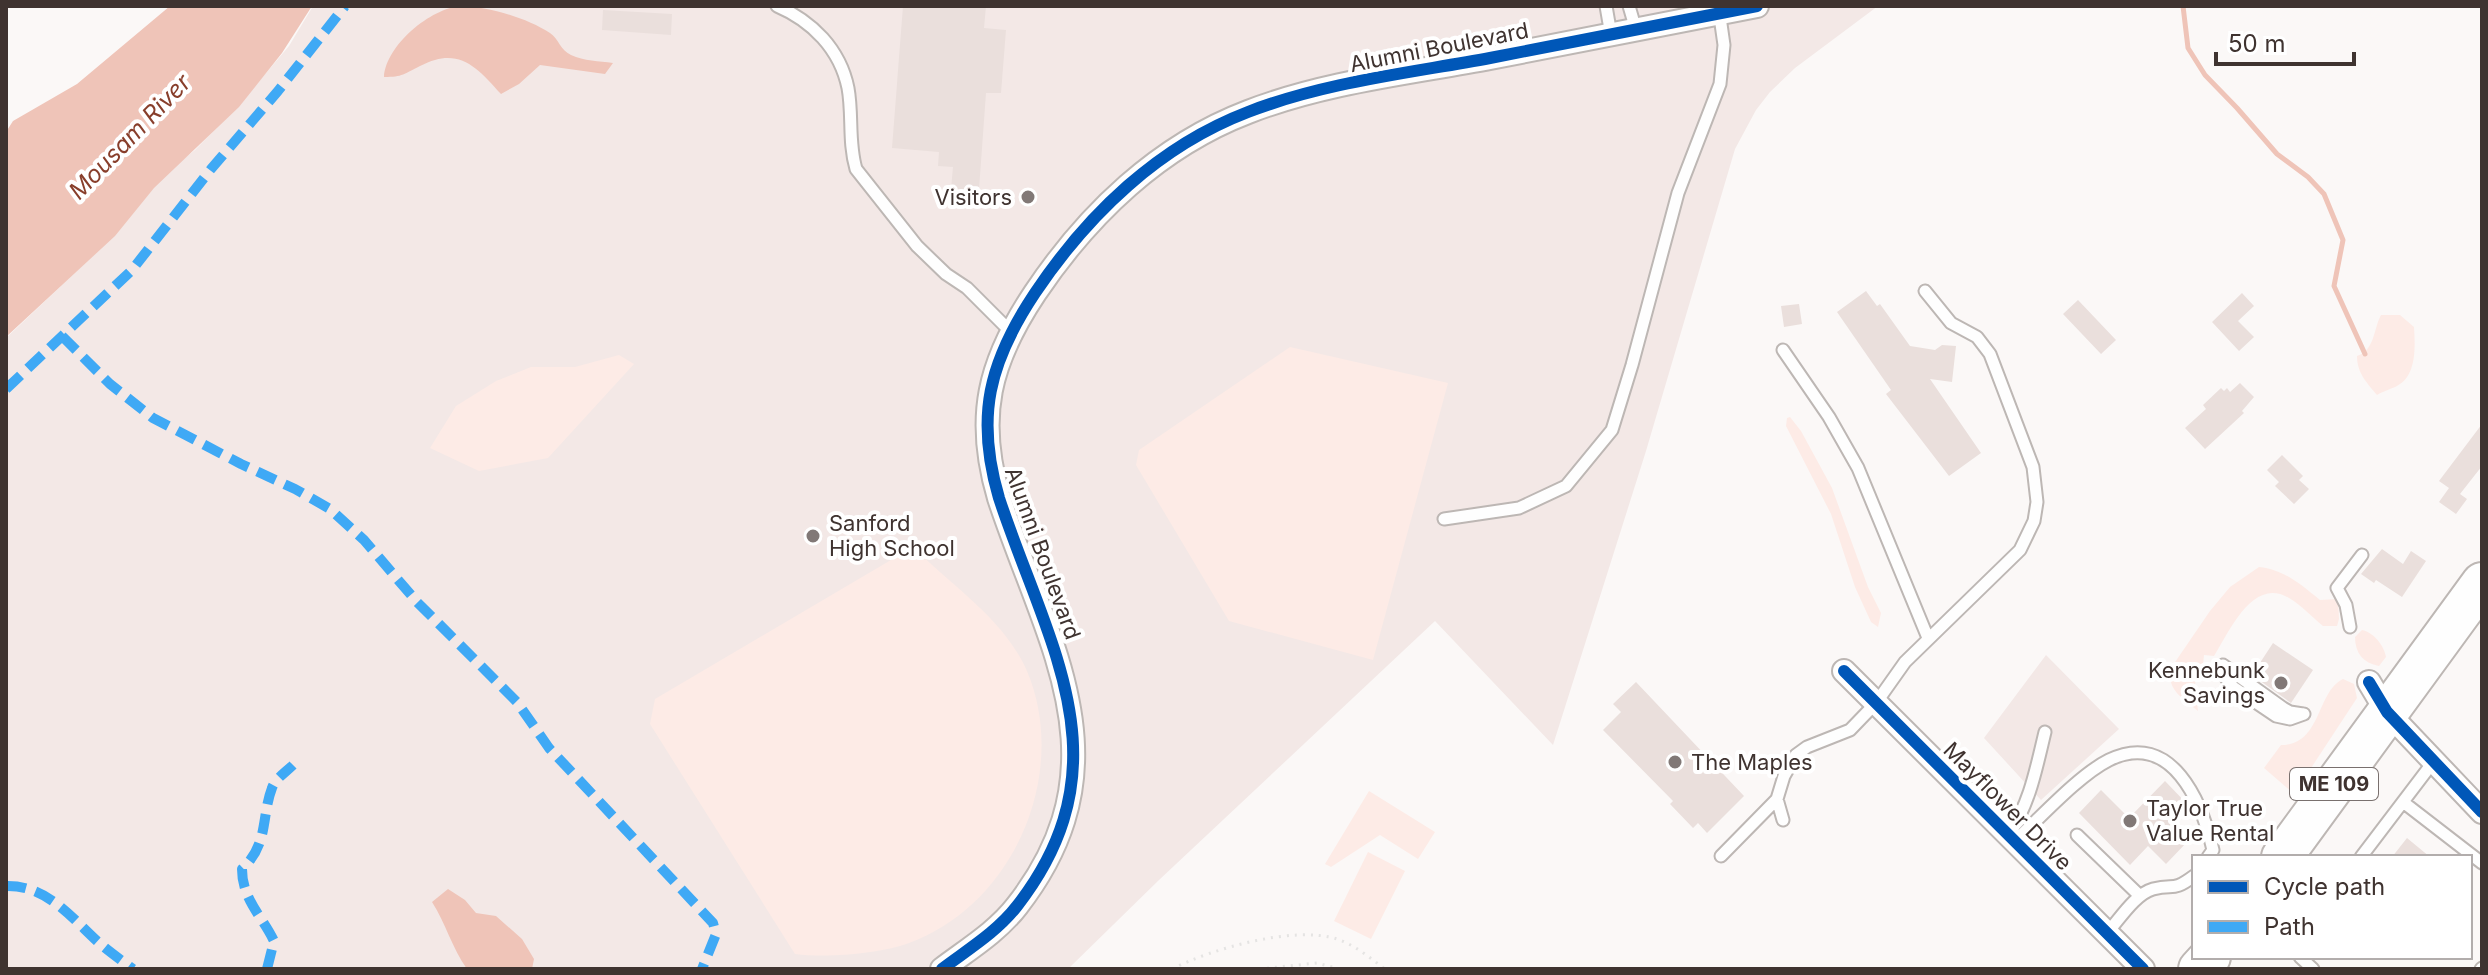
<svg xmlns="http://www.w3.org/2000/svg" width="2488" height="975" viewBox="0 0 2488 975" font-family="Inter,sans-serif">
<rect width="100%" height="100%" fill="#fbf8f7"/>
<path fill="#f3e8e6" d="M313 6H1878L1795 68 1770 92 1756 110 1735 149 1646 451 1553 745 1435 621 1159 880 1068 969H6V338L95 254 152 184 195 150 238 106 289 46Z
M2046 655 2119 729 2041 800 1984 738Z"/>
<path fill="#fdebe6" d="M2381 315H2400L2414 327C2415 344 2417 373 2400 384 2393 389 2385 390 2377 395 2367 383 2357 373 2357 356 2375 350 2373 330 2381 315Z
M1290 347 1448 383 1373 660 1229 621 1136 465 1139 450Z
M619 355 634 364 548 458 479 471 430 448 456 406 496 381 531 367H575Z
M1790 417 1801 431 1832 488 1868 587 1881 613 1878 627 1871 622 1855 587 1831 514 1786 426 1787 418Z
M913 547C951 585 1005 620 1027 671 1070 773 1014 905 909 943 879 954 827 958 795 954L650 724 655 699Z
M2259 567C2285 570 2300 584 2320 600L2338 599 2339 619 2337 626H2323C2312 617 2301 605 2289 598 2253 576 2229 632 2214 656L2204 655 2203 665 2196 666 2195 687 2198 711C2183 698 2166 690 2171 668L2210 611 2230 587Z
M2362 630C2373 632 2384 645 2386 657L2379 666C2363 663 2355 653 2355 637Z
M2343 679 2354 684 2357 698 2294 794 2264 768 2281 745C2322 745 2316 692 2343 679Z
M1369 791 1435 832 1418 859 1380 835 1331 867 1325 864Z
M1368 852 1405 871 1371 939 1334 921Z"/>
<path fill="#efc4b8" d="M170 6H312L282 53 239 107 154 188 115 236 6 337V132L13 121 77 84Z
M461 6C487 6 527 18 550 33 559 39 560 50 571 55 584 61 599 61 613 63L605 74 540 65 519 84 501 94C476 66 458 46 420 66 404 74 403 77 384 77 386 45 431 8 461 6Z
M448 889 465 900 476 913 496 916 522 939 534 959 532 969H467C452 948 446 924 432 902Z"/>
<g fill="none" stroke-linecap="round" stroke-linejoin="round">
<path stroke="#efc4b8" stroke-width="5" d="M2183 6 2188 48 2205 75 2237 108 2277 154 2308 177 2324 194 2343 240 2334 286 2365 354"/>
</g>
<path fill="#eadfdc" d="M903 6H986L984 28 1006 30 1001 93H986L978 203 950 200 953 167 938 166 939 152 892 148Z
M603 10 672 14 671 35 602 30Z
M1866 291 1877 306 1880 304 1910 346 1935 350 1942 345 1956 346 1952 382 1930 379 1981 453 1949 476 1886 394 1891 390 1837 312Z
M2242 293 2254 306 2238 321 2254 337 2239 351 2212 322Z
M2078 300 2116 340 2101 354 2063 314Z
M1799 304 1802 324 1784 327 1781 306Z
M2240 383 2254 397 2242 411 2244 413 2205 449 2185 428 2206 409 2203 405 2221 388 2224 391 2227 388 2230 392Z
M2482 424V466L2460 494 2467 499 2456 514 2439 502 2449 488 2439 481Z
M2282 455 2303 476 2299 480 2309 489 2294 504 2275 486 2279 482 2267 470Z
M2382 549 2403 564 2411 551 2426 561 2402 597 2376 580 2374 583 2361 574Z
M2273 643 2313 670 2291 703 2252 675Z
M1636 682 1744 796 1707 833 1698 823 1693 828 1670 804 1673 801 1603 730 1621 712 1613 704Z
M2165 781 2189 806 2171 824 2188 841 2166 864 2148 846 2130 865 2079 813 2101 790 2129 818Z
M2407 838 2430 857H2392Z"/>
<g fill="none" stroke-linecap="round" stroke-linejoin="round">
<defs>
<path id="lane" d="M777 6C812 21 840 49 848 88 853 115 848 142 856 169L917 246 946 274 967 288 1012 333
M1606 6 1611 35
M1629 6 1636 30
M1783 350 1829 417 1858 468 1928 638
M1444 519 1519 508 1566 486 1612 430 1632 365 1678 193 1720 84 1724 45 1719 10
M2350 627 2346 605 2337 588 2362 555
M2223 665 2226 678 2233 687 2276 716 2290 719 2304 714
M2223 665 2283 708 2290 712 2303 714
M1777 799 1783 820
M2403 802 2482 863
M2009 834C2030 803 2036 769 2045 732
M2077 835 2140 896
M2015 841C2041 817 2079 775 2109 760 2172 729 2202 803 2213 850L2208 857
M1721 856 1777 799 1784 776 1796 755 1807 747 1850 730 1876 703 1905 662 2020 550 2034 521 2037 502 2033 467 1990 354 1977 337 1951 323 1925 291
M2361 857 2434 761
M2107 933C2119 920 2135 894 2153 889 2175 883 2171 893 2194 876
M2300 957 2313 969
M2481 969 2482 968"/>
<path id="street" d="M1844 671 2143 969
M2369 682 2387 712 2482 812
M942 969C967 950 997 932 1017 906 1129 762 1047 644 999 498 975 417 989 362 1035 293 1088 214 1159 146 1248 112 1325 82 1410 73 1490 58 1579 41 1668 23 1757 6"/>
<path id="highway" d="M2282 857 2482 583
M2199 969 2210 957"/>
</defs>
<use href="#lane" stroke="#bdb7b4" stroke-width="15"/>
<use href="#street" stroke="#bdb7b4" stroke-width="26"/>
<use href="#highway" stroke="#bdb7b4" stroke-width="44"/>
<path stroke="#e5e4e3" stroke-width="3" stroke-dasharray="2 6" stroke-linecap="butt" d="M1172 969C1211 949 1294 925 1337 939 1355 945 1370 958 1385 969
M1259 969 1317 963 1340 969"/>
<use href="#lane" stroke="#fefefe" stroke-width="11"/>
<use href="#street" stroke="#fefefe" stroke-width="22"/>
<use href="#highway" stroke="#fefefe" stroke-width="40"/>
<path stroke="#3fa9f5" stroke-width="10" stroke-dasharray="20 10" stroke-linecap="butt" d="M62 336 110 384 153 418 241 464 295 489 330 509 364 540 417 602 517 702 549 748 713 923 716 934 702 969
M6 389 132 270 211 169 278 91 345 6
M6 886C46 885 70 916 97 941 108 951 121 960 133 969
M267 969 274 941C262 916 242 899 242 869 269 844 261 817 272 788 275 779 286 772 293 765"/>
<defs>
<path id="cycleway" d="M1844 671 2143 969
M2369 682 2387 712 2482 812
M942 969C967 950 997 932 1017 906 1129 762 1047 644 999 498 975 417 989 362 1035 293 1088 214 1159 146 1248 112 1325 82 1410 73 1490 58 1579 41 1668 23 1757 6"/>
</defs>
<use href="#cycleway" stroke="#fff" stroke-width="17"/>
<use href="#cycleway" stroke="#0057b8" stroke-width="12"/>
</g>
<g fill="#817876" stroke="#fff" stroke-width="3">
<circle cx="1028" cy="197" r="8"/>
<circle cx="813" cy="536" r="8"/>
<circle cx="2281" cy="683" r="8"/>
<circle cx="1675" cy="762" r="8"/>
<circle cx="2130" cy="821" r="8"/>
</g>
<g text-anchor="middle" stroke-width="8" stroke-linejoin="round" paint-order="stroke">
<rect fill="#fff" stroke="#79706e" stroke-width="2" x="2290" y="768" width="88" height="32" rx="6"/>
<g font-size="20" font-weight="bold" fill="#3f3330">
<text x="2334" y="791">ME 109</text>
</g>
<g font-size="22" fill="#3f3330" stroke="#fff">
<text transform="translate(1439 47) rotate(-11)" y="8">Alumni Boulevard</text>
<text transform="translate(1043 553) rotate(70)" y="8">Alumni Boulevard</text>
<text transform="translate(2008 806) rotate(45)" y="8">Mayflower Drive</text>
</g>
<g font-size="22" fill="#3f3330" stroke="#fff" text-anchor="start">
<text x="1012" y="205" text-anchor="end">Visitors</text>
<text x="829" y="531">Sanford<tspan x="829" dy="25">High School</tspan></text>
<text x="2265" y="678" text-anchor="end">Kennebunk<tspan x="2265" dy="25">Savings</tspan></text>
<text x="1691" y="770">The Maples</text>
<text x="2146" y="816">Taylor True<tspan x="2146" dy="25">Value Rental</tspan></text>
</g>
<g font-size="24" font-style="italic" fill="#883e2b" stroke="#fff">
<text transform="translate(130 137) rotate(-46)" y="8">Mousam River</text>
</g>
</g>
<rect width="2488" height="975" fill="none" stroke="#3f3330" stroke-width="16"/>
<rect x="2192" y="855" width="280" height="104" fill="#ffffff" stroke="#b2adac" stroke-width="2"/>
<rect x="2208" y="881" width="40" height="12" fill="#0057b8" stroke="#b2adac" stroke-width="2"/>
<text x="2264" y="895" font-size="24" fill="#3f3330">Cycle path</text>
<rect x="2208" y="921" width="40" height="12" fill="#3fa9f5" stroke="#b2adac" stroke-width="2"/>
<text x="2264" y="935" font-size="24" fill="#3f3330">Path</text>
<path d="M2216 52v12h138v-12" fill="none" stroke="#3f3330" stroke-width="4"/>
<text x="2228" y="52" font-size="24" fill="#3f3330" stroke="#ffffff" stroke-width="6" paint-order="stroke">50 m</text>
</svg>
